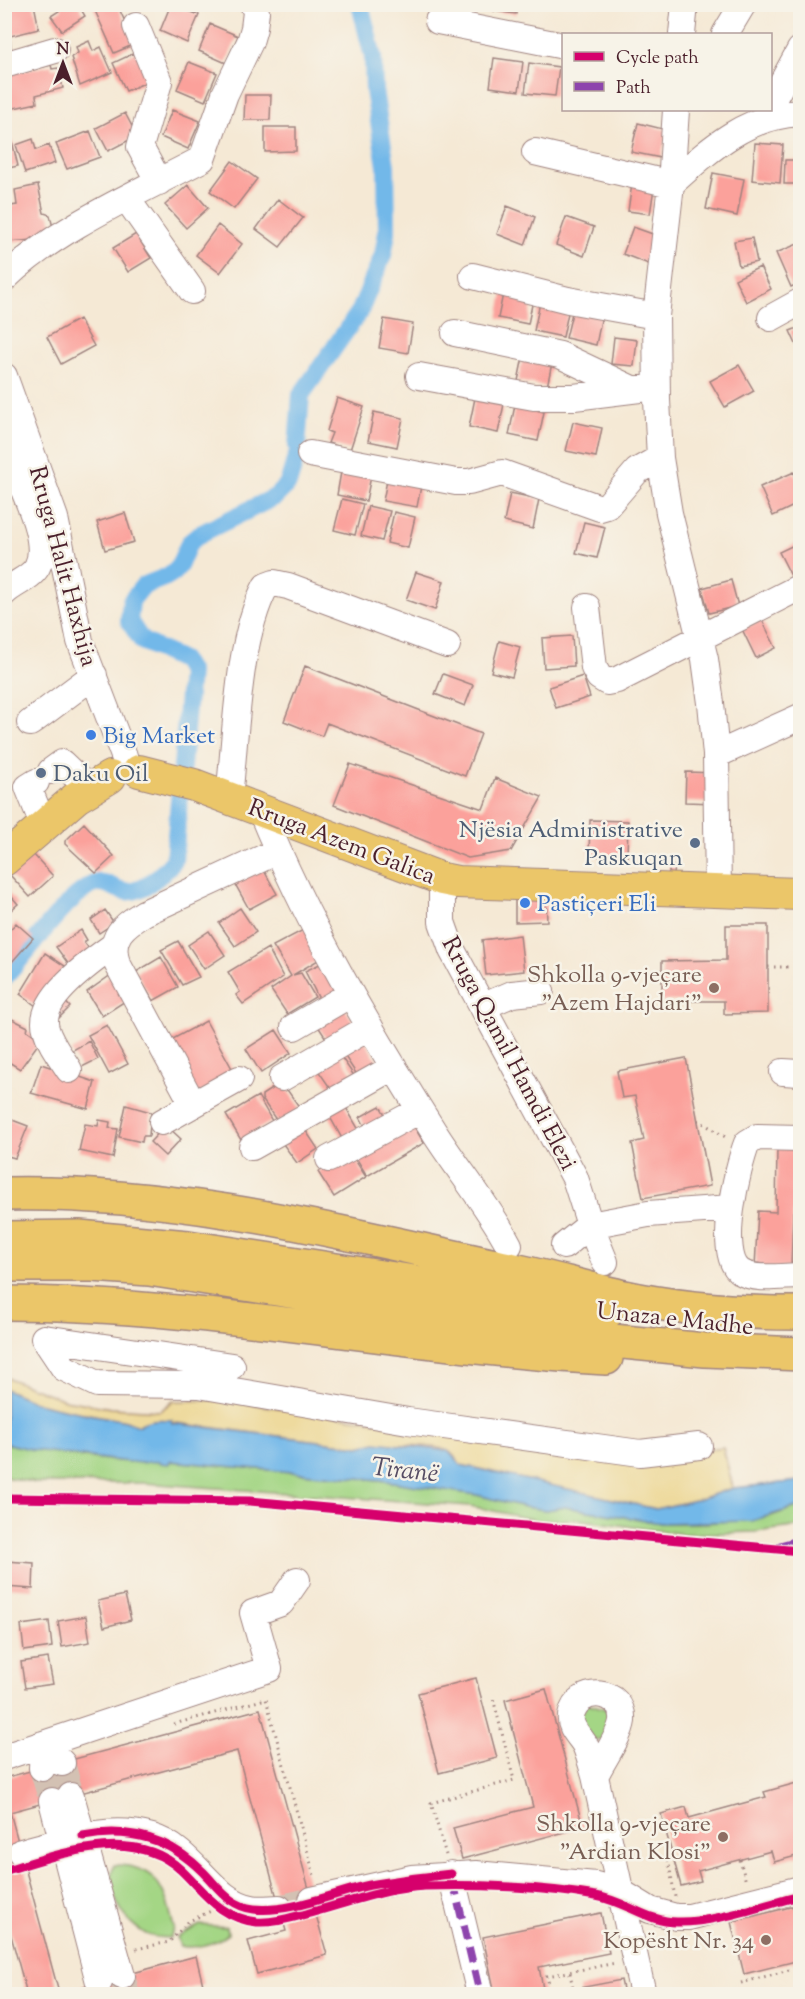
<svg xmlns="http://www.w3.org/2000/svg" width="805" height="1999" viewBox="0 0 805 1999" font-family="'Sorts Mill Goudy',serif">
<rect width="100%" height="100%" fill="#f7f3e8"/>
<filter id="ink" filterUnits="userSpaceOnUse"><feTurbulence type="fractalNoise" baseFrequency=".0167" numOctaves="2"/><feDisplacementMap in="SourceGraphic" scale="12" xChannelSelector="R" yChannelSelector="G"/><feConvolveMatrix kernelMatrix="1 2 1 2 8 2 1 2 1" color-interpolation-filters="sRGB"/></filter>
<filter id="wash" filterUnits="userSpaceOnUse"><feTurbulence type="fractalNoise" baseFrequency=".008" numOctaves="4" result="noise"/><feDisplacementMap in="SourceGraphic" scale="24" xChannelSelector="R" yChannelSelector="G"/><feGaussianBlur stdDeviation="1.35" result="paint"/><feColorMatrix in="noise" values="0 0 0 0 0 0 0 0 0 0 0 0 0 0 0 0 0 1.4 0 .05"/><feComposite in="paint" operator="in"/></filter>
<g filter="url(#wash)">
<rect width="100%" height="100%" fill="#f5e9d5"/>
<path fill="#a4d685" stroke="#777a58" stroke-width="1.5" d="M4 1443C45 1453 87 1458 128 1462 142 1463 156 1459 169 1463V1461L380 1480 477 1495 525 1507 546 1510 565 1507 661 1523H706L771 1516 800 1506V1526L756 1532 683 1534 577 1519 541 1521 470 1506 144 1483H37L5 1477Z
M587 1703 615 1712 604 1739 590 1740 578 1713Z
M114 1865C159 1865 165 1891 174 1928L170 1938C163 1937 152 1938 146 1934 125 1923 103 1889 114 1865Z
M200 1925 227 1927 228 1934C215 1944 196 1949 180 1946L177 1937Z"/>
<path fill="#eeda9e" stroke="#9c7c64" stroke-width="1.5" d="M5 1377 65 1400 111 1408 160 1411 173 1401 221 1400 645 1458 723 1447 733 1488 700 1499 656 1509 461 1465C457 1461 453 1453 448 1451 434 1444 374 1443 359 1446L152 1420 138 1427 126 1421 67 1410 37 1403 5 1389Z"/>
<path fill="#72b8e9" stroke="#5e6c8a" stroke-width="1.5" d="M5 1389 37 1403 67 1410 126 1421 138 1426C147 1418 162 1419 172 1420V1423L359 1446 376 1442 448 1451 461 1465 656 1509 700 1499 733 1488 800 1481V1506L752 1521 661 1523 565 1507 546 1510 525 1507 477 1495 380 1480 170 1461 169 1464 160 1463 159 1461 141 1463 120 1461 33 1450 5 1443Z"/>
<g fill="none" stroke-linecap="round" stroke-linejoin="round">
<path stroke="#72b8e9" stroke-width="18" d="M297 446 301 395 360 311 383 255 387 232 386 166 374 90 373 57 360 4
M4 978C29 952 60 903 90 886 104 878 111 888 124 891 141 895 165 872 174 860L190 672 182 660 142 641 129 621 131 601 143 586 171 575 179 566 189 543 200 534 275 497 288 484 296 457"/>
</g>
<g id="blocks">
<path fill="#fba19b" d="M21 4H34L39 29 10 36 11 48 4 49V8Z
M60 4H78L85 16 62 31 51 16 62 9Z
M92 4H117L135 44 114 53Z
M171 4 199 15 187 43 160 31Z
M494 4H517L516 14 494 11Z
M210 24 238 36 226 63 199 51Z
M89 41 93 51 101 47 112 72 80 86 71 57 78 53 76 47Z
M143 49 156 78 126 91 113 63Z
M494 58 523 62 519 91 490 87Z
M189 62 217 73 205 101 177 89Z
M529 63 559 67 555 96 525 93Z
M51 65 52 69 58 68 63 88 36 95 37 103 5 110V71L30 70Z
M245 95H271L270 120H244Z
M172 110 200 121 188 149 161 137Z
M125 113 137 136 108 151 96 128Z
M638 123 667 130 661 158 631 152Z
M265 127H296V151L265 152Z
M90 131 100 157 67 169 56 144Z
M33 139 36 150 49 145 55 163 25 173 16 145Z
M12 141 18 166 4 169V143Z
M755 143 783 145 780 183 752 180Z
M785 160H800L798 184H784Z
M232 161 257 179 234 209 210 191Z
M713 173 744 179 737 216 706 209Z
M632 184 654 188 650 214 628 211Z
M38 185 44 213 50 215 54 232 48 239 6 242 4 207 17 205 15 190Z
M188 185 208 208 186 228 165 205Z
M278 199 303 218 280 247 256 229Z
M507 206 535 217 525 245 497 234Z
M566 217 594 227 584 256 556 245Z
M218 225 242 244 220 273 196 255Z
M633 227 661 237 651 265 623 254Z
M136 234 151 258 128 272 113 248Z
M752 238 757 262 739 266 734 241Z
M800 243V283L791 287 776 253Z
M760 267 771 289 746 302 735 279Z
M504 289 534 295 528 324 498 318Z
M540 302 569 308 563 337 534 331Z
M573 309 602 315 596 345 566 338Z
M79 319 94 346 61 364 47 337Z
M384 319 413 324 408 353 379 348Z
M800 327V353L790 331Z
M614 337 637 340 634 366 611 364Z
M524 352 553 358 547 387 518 381Z
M739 365 754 391 725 407 710 381Z
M337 398 364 407 350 450 328 443 332 433 327 431Z
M475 398 504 404 498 433 469 427Z
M515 405 544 412 538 441 509 435Z
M374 412 403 418 397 447 368 441Z
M573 422 602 428 596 457 566 451Z
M342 466 372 471 366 501 337 495Z
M794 472 800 486V503L773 516 760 487Z
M388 475 422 481 417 507 383 501Z
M510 493 539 499 533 529 504 522Z
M342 499 363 504 355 535 334 530Z
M368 506 390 511 382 541 361 536Z
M394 512 415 517 408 548 387 543Z
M125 513 134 542 105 550 97 522Z
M584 522 605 527 597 558 576 553Z
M800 542V579L794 582 779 552Z
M416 572 444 581 435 610 406 600Z
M731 580 738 606 709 613 702 588Z
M762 620 776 648 756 658 742 629Z
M572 636 574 666 544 668 542 638Z
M499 641 520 647 512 677 491 672Z
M305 666 481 734 465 776 327 723 322 736 284 721Z
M443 674 473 685 465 706 435 694Z
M583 676 590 697 556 708 549 687Z
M350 764 483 809 495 778 542 797 511 851 468 858 334 805Z
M686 772 716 773 715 803 685 802Z
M590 820 628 821 627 857 589 856Z
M84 823 114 856 96 873 65 844V841Z
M33 854 53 876 30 897 10 875Z
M669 866H675L674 874 669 873Z
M262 867 277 894 249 909 234 882Z
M4 888 18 904 10 911 4 904Z
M515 898H546L547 921 515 922Z
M240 908 256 932 235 946 219 923Z
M105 910 114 923 99 933 91 920Z
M16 923 33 938 4 971V936Z
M726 925H768V1013L724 1014V1001H662V961L726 960Z
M309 927 320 959 293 975 301 973 315 997 287 1014 271 990 291 976 273 946Z
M81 930 87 940 84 942 93 954 72 969 56 947Z
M209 931 225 955 204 969 188 945Z
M520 935 524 971 486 975 482 940Z
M178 941 199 977 182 985 161 950Z
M268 948 283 977 243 1004 236 995 240 992 228 972Z
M45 953 65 966 40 1009 20 994Z
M161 957 178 987 153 1001 136 972Z
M324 962 341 992 319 999 305 971Z
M115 972 130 998 102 1016 87 992Z
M63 999 70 1007 56 1021Z
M343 1006 356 1026 329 1043 316 1023Z
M8 1017 28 1027 27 1030 41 1040 20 1069 4 1059V1022Z
M206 1021 235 1074 198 1094 169 1041Z
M107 1025 128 1064 109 1074 88 1035Z
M276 1030 291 1053 261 1073 246 1049Z
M363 1037 381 1068 359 1078 340 1049Z
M89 1041 98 1059 80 1068 71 1051Z
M337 1051 357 1080 335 1095 315 1066Z
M686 1058 710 1186 643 1198 632 1143 644 1140 635 1096 622 1098 617 1071Z
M41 1064 95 1082 88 1109 31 1093Z
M279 1084H283L300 1108 278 1123 262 1099V1095Z
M258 1096 272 1121 241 1140 226 1115Z
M341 1099 359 1130 344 1142 325 1108Z
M126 1105 151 1112 149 1136H143L142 1142 119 1137Z
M380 1106 388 1120 367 1130 360 1117Z
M7 1118 28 1126 15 1158 4 1155Z
M409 1118 424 1143 367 1176 352 1151Z
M99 1120 110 1122 109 1128 118 1129 113 1158 79 1151 85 1124 98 1126Z
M166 1125 181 1139 165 1156 150 1142Z
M302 1125 318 1149 297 1163 280 1140Z
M777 1148H800V1212H793L791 1268 755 1267 758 1211 776 1212Z
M350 1152 366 1177 334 1197 318 1172Z
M6 1561 34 1563 33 1589 5 1587Z
M125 1595 131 1620 104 1627 98 1601Z
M86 1616 90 1642 62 1647 58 1621Z
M49 1621 52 1647 24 1651 21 1625Z
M48 1658 53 1684 25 1688 21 1662Z
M476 1678 497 1758 439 1773 418 1693Z
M546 1689 583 1827 462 1859 453 1828 533 1807 505 1700Z
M260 1709 327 1955 257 1974 248 1941 286 1931 237 1751 10 1812 59 1993 196 1956 203 1985 169 1994H27L4 1910V1778Z
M800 1782V1855L774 1862 771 1851 698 1871 701 1881 681 1886 661 1814 686 1807 689 1818 766 1797 764 1792Z
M798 1905 800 1960 744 1974 731 1922Z
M601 1913 609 1953 539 1967 544 1994H495L483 1937Z
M621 1980 624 1994H580L579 1988Z"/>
</g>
</g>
<g filter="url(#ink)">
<use href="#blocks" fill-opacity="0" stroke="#a08480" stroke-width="1.5"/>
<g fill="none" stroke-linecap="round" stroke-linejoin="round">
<path stroke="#d3c1b3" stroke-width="26" stroke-dasharray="26 13" stroke-linecap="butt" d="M62 1763 71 1796
M42 1768 52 1801
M279 1908 312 1900
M122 1976 127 1994"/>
<defs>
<path id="minor" d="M438 21 564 46
M136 26 159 82 140 147 159 182
M682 34 685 4
M725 34 743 4
M4 65 55 50
M770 105 800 50
M676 110 671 184 656 316 657 400 660 458 669 513 705 659 711 703 716 755 718 890
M535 152 671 184C710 149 745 116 800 113
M127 199 192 291
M473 276 568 300 656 316
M4 279C56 228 138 193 202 159L225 94 250 42 254 28 256 12 253 4
M771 318 800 302
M455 333 560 355 632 389
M4 376 55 518 80 641 124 756
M419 376 534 397H574L656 387
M310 454 456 482H469L502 473 600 508 607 506 637 471 660 458
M4 593C14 583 30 579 37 567 51 541 22 490 14 465 10 453 8 440 7 428
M587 607 594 668 599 677 607 682 617 680 800 587
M30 723 94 675
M716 755 800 717
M51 771 62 763 89 789
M36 782 28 787 43 824
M229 798C236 737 237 639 266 586L274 583 288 586 447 645
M261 811C307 923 369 1030 434 1132 458 1170 488 1205 509 1245
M442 879V922L452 950 575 1178 590 1225 605 1262
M484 1006 512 994 541 991
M294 1027 351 994
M69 1070C61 1057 50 1044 46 1029 37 999 92 961 113 946
M783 1072 800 1073
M282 1078 370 1027
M193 1104 117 963C108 937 124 925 144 913L278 851
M162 1122 239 1079
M800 1138 757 1137 747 1143C738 1166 715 1256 741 1272 756 1281 783 1276 800 1276
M252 1147 394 1067
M329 1159 420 1110
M564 1246 590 1225 648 1214 731 1208
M44 1338 64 1368 97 1384 199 1385 408 1421 640 1453 699 1446
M44 1338 232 1366
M4 1757 269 1669 253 1613 281 1603 297 1580
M42 1768 43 1744 62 1763
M595 1776C602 1761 620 1736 622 1721 625 1689 577 1684 571 1716 569 1728 580 1736 585 1745 589 1754 592 1766 595 1776L643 1994
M71 1796 122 1976
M52 1801 99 1982
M21 1852C64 1841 107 1824 152 1837 195 1850 211 1901 252 1908 260 1910 271 1908 279 1908
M451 1874 480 1994
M312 1900 412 1878 476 1874 596 1885 619 1891 650 1910 676 1917H689L800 1889"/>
<path id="major" d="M139 771 194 785 442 879 457 882 800 894
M4 860 77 797 110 777"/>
<path id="highway" d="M4 1194C177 1190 347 1234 514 1270 550 1278 585 1288 620 1296 678 1309 741 1313 800 1313
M4 1238 79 1237 188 1247 607 1312
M4 1265H92L149 1269 613 1341 705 1350 800 1354
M4 1303C206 1303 405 1347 606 1358"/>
</defs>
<use href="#minor" stroke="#a08480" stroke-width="28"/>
<use href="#major" stroke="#a08480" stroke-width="34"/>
<use href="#highway" stroke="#a08480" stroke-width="36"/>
<path stroke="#a08480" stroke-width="3" stroke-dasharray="1.5 4.5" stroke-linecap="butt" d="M768 967H792
M698 1120 727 1138
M4 1498 250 1501 800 1551
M174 1724 266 1699 315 1879
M446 1855 431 1803 514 1780 493 1698
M673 1858 668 1859 675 1897
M740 1860 746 1882
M136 1949 169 1942 189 1921 211 1911
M570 1973 574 1994
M741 1983 800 1967
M389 1990V1994
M551 1994 547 1976 616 1963"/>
<use href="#minor" stroke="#fff" stroke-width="26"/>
<use href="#major" stroke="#ebc669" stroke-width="32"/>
<use href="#highway" stroke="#ebc669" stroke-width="33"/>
<path stroke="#8e44ad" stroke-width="8" stroke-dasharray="15 8" stroke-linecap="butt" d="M778 1546 800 1540
M453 1881 480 1994"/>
<defs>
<path id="cycleway" d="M4 1498 250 1501 800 1551
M83 1836C130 1827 169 1838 203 1872 219 1888 229 1906 254 1909 291 1913 333 1893 370 1885 397 1880 424 1877 451 1874
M4 1871C58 1855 133 1825 181 1870 205 1893 220 1918 257 1922 274 1923 290 1918 306 1914 344 1904 385 1888 425 1886 476 1884 545 1887 596 1896 625 1901 648 1922 677 1922 715 1923 763 1905 800 1896"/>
</defs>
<use href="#cycleway" stroke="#f7f3e8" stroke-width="13"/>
<use href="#cycleway" stroke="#d6006c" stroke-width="9"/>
</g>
</g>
<g fill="#3f7fe0" stroke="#f7f3e8" stroke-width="2">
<circle cx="91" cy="735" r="6"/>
<circle cx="525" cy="903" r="6"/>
</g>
<g fill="#5c6f8a" stroke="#f7f3e8" stroke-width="2">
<circle cx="41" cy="773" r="6"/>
<circle cx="695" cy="843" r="6"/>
</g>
<g fill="#8d6e63" stroke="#f7f3e8" stroke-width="2">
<circle cx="714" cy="988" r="6"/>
<circle cx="723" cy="1837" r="6"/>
<circle cx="766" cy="1940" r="6"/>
</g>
<g text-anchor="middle" stroke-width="5" stroke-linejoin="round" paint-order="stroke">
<g font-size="24" fill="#4a1f2b" stroke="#f7f3e8">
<text transform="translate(64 566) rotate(75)" y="8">Rruga Halit Haxhija</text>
<text transform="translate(342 841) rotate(21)" y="8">Rruga Azem Galica</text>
<text transform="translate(510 1053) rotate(62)" y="8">Rruga Qamil Hamdi Elezi</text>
<text transform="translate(675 1318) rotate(6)" y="8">Unaza e Madhe</text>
</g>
<g font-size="24" fill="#366cbe" stroke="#f7f3e8" text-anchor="start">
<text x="103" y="743">Big Market</text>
<text x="537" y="911">Pastiçeri Eli</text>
</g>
<g font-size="24" fill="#4e5e75" stroke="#f7f3e8" text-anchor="start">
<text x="53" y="781">Daku Oil</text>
<text x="683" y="837" text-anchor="end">Njësia Administrative<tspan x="683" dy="28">Paskuqan</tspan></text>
</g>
<g font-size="24" fill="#785e54" stroke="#f7f3e8" text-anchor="end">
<text x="702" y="982">Shkolla 9-vjeçare<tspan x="702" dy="28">"Azem Hajdari"</tspan></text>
<text x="711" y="1831">Shkolla 9-vjeçare<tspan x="711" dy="28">"Ardian Klosi"</tspan></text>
<text x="754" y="1948">Kopësht Nr. 34</text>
</g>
<g font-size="26" font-style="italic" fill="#564d64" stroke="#f7f3e8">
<text transform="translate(405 1469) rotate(6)" y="9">Tiranë</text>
</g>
</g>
<rect width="805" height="1999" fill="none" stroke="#f7f3e8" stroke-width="24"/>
<rect x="562" y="33" width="210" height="78" fill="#f7f3e8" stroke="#b29e9c" stroke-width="1.5"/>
<rect x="574" y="52" width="30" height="9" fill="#d6006c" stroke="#b29e9c" stroke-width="1.5"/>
<text x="616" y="63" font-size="18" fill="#4a1f2b">Cycle path</text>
<rect x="574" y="82" width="30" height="9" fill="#8e44ad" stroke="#b29e9c" stroke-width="1.5"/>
<text x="616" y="93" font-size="18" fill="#4a1f2b">Path</text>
<g transform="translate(63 63)" stroke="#f7f3e8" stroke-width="4.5" paint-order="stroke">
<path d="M0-4.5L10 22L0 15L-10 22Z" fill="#4a1f2b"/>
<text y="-9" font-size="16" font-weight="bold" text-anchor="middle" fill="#4a1f2b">N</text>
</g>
</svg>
